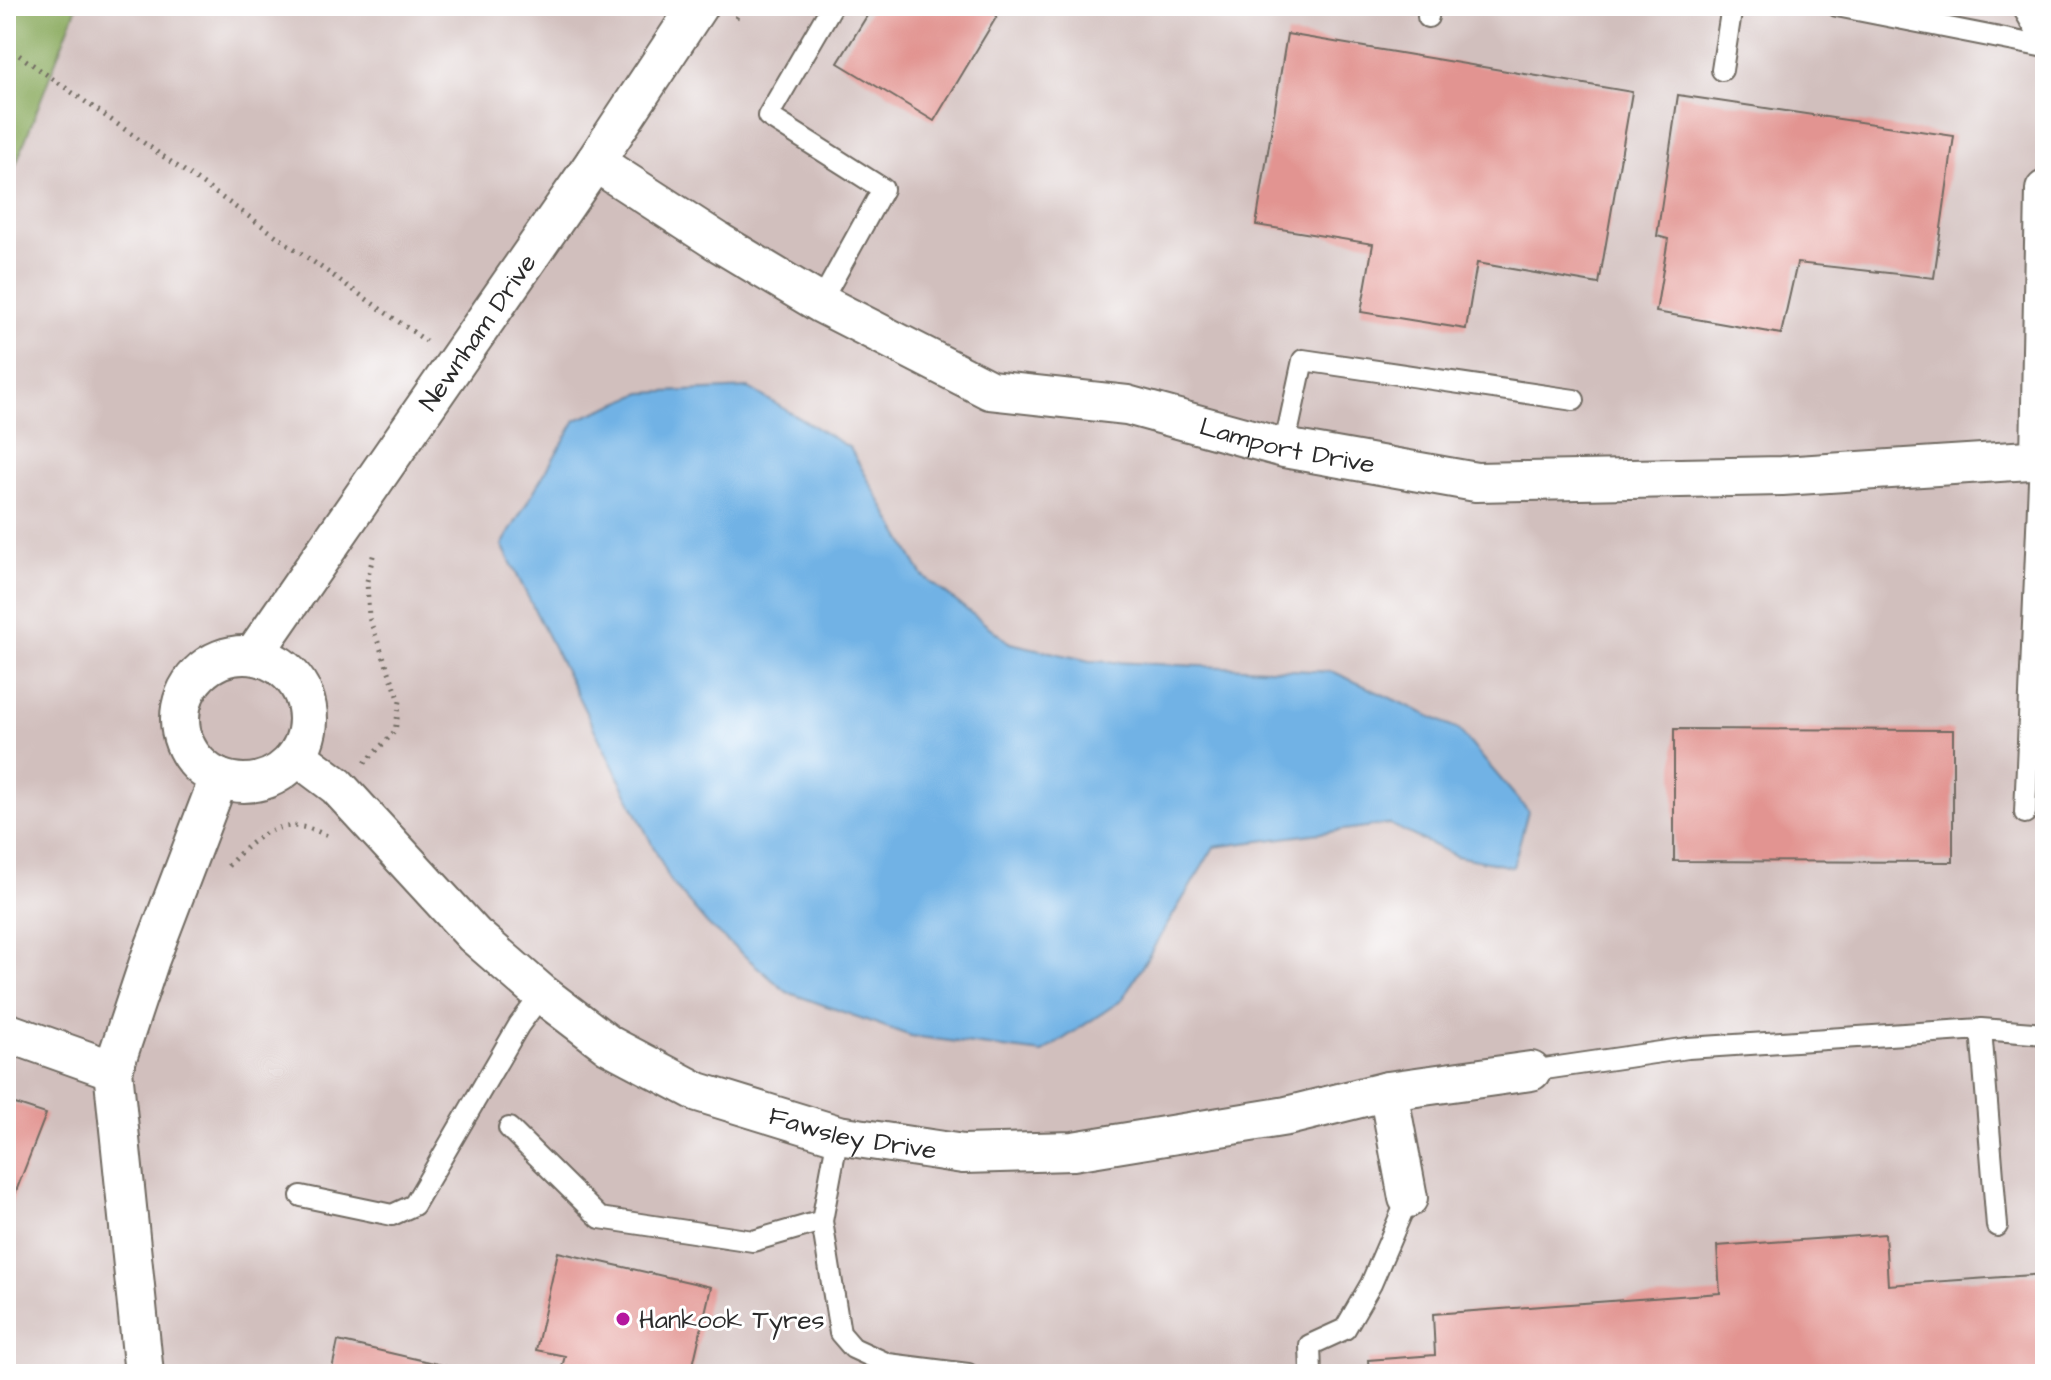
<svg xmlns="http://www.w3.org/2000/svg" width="2051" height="1380" viewBox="0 0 2051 1380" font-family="'Architects Daughter',sans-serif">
<rect width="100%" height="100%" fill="#fff"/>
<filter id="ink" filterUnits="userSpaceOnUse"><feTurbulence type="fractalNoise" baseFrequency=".0125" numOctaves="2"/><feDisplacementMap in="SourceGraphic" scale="16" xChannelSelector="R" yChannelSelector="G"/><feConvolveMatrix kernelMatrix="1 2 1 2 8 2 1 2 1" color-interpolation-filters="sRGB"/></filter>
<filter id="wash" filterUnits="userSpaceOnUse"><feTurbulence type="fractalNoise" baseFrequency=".006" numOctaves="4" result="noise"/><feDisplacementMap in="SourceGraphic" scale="32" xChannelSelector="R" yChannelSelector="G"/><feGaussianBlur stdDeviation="1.8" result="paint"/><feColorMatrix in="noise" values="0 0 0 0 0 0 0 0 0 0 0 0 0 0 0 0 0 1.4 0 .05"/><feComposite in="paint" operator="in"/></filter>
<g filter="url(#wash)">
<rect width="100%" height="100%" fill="#f4e1c7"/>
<path fill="#d1bfbd" d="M77 6H2045V1374H6V190Z"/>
<path fill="#88a95c" stroke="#5a6a44" stroke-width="2" d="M6 6H77L6 190Z"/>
<path fill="#71b2e5" stroke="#4e6e88" stroke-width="2" d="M749 388 850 448 923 576 1010 643 1090 661 1334 672 1458 729 1528 811 1513 867 1456 856 1389 824 1214 847 1122 1000 1042 1053 911 1036 787 992 708 925 671 882 502 545 576 420 642 393Z"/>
<g id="blocks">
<path fill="#e29491" d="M873 6H1003L934 121 838 63Z
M1287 34 1632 92 1599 284 1477 263 1466 329 1361 312 1373 244 1256 225Z
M1678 95 1954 136 1934 278 1797 263 1781 334 1656 312 1668 239 1657 236Z
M1674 729 1953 730V862L1674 861Z
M6 1101 46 1114 6 1217Z
M1885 1234 1888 1285 2045 1274V1374H1369L1368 1360 1435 1355 1433 1314 1720 1293 1717 1246Z
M558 1252 711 1287 691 1374H560L565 1356 536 1350Z
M338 1341 477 1373V1374H331Z"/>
</g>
</g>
<g filter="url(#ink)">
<use href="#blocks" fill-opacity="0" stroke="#716b62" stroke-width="2"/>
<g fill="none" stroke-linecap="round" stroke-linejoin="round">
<defs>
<path id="service" d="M1837 6 2045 47
M2022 6 2045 46
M1428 17 1429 6
M1722 70 1732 6
M820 303 883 189 768 116 832 6
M1284 448 1303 360 1574 400
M2025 813 2040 458
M1981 1029 1997 1226
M1531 1071 1688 1048 1981 1029 2045 1034
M509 1128 600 1218 753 1241 822 1221 838 1135
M301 1196 392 1215 414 1205 519 1025 542 994
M822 1221 840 1333 853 1348 888 1364 968 1374
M1311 1374 1310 1345 1345 1329 1371 1284 1408 1198"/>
<g id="minor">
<path id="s1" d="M595 162 720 243 820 303 990 390 1127 405 1284 448 1476 482 1782 476 2045 459"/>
<path d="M2040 458 2045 190"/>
<path id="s2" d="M254 654 595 162 698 6"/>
<circle cx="244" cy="719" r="64"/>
<path id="s3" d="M297 756 337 786 474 935 542 994 609 1045 698 1092 838 1135 963 1154 1073 1151 1287 1116 1388 1091 1531 1071"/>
<path d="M6 1032 113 1070"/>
<path d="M1388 1091 1408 1198"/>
<path d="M144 1374 113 1070 150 959 219 778"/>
</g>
</defs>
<use href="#service" stroke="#716b62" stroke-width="24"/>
<use href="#minor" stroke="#716b62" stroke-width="42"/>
<path stroke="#716b62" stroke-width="5" stroke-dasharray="2 6" stroke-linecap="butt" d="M736 18 743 6
M6 46 426 341
M365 763 395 731 400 701 369 618 367 581 374 552
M228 866C258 832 286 813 329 837"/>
<use href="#service" stroke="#fff" stroke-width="20"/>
<use href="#minor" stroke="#fff" stroke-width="38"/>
</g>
</g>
<circle fill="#b5179e" stroke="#fff" stroke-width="3" cx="623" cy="1319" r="8"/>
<g text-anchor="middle" stroke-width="6" stroke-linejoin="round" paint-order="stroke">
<g font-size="26" fill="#2b2b2b" stroke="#fff">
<text dy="9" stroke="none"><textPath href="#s2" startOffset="392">Newnham Drive</textPath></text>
<text dy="9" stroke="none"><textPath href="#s1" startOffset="760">Lamport Drive</textPath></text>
<text dy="9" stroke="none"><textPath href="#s3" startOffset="688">Fawsley Drive</textPath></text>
</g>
<g font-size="26" fill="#2b2b2b" stroke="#fff" text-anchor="start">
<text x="639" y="1328">Hankook Tyres</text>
</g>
</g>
<rect width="2051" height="1380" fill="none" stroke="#fff" stroke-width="32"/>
</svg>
